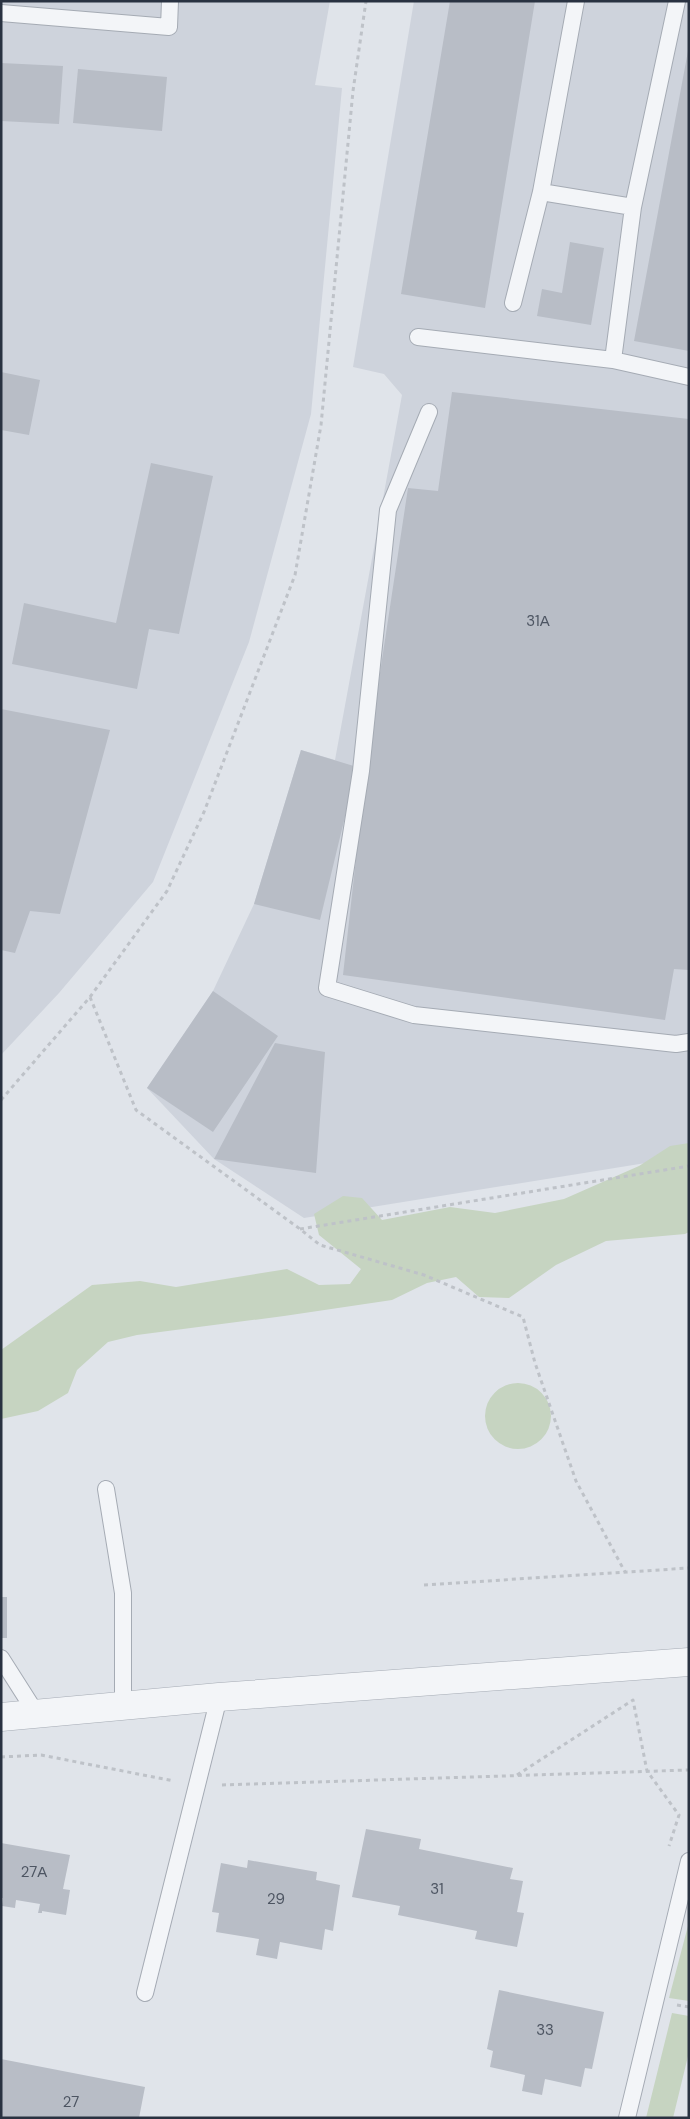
<svg xmlns="http://www.w3.org/2000/svg" width="690" height="2119" viewBox="0 0 690 2119" font-family="'DM Sans',sans-serif">
<rect width="100%" height="100%" fill="#e0e4ea"/>
<path fill="#ced3dc" d="M1 1H330L315 85 342 88 311 414 249 642 153 882 59 993 1 1055Z
M414 1H689V1156L304 1218 214 1159 147 1088 213 991 254 904 301 750 335 760 402 395 384 374 353 367Z"/>
<path fill="#c6d4c1" d="M689 1143V1232L685 1234 606 1241 556 1265 509 1298 479 1297 456 1277 427 1283 392 1300 284 1316 137 1335 108 1342 77 1370 68 1393 38 1411 1 1419V1350L92 1285 140 1281 176 1287 287 1269 319 1285 350 1284 361 1269 319 1235 314 1214 343 1196 362 1198 382 1220 450 1207 495 1213 564 1199 639 1166 670 1146Z
M485 1416a33 33 0 1 1 66 0a33 33 0 1 1-66 0Z
M689 1922V2001L669 1998Z
M672 2013 689 2016V2052L673 2118H646Z"/>
<path fill="#b8bdc6" d="M450 1H535L485 308 401 294Z
M688 51H689V351L634 341Z
M1 63 63 66 59 124 1 121Z
M78 69 167 77 162 131 73 123Z
M570 242 604 248 591 325 537 316 542 289 562 293Z
M1 372 40 380 29 435 1 430Z
M452 392 689 419V970L674 969 665 1020 343 975 368 752 408 488 438 491Z
M151 463 213 476 179 634 149 629 137 689 12 664 24 603 116 623Z
M1 709 110 730 60 914 30 911 15 953 1 950Z
M301 750 357 767 320 920 254 904Z
M213 991 278 1036 213 1132 147 1088Z
M275 1043 325 1052 316 1173 214 1159Z
M1 1597H7V1638H1Z
M366 1829 421 1839 419 1849 513 1868 510 1879 523 1881 517 1912 524 1913 517 1947 475 1939 477 1931 398 1915 400 1906 352 1897Z
M1 1843 70 1855 63 1889 70 1890 66 1915 42 1911V1913H38L40 1904 16 1900 15 1908 2 1906 3 1898H1Z
M248 1860 317 1872 316 1880 340 1885 333 1931 325 1929 322 1950 280 1942 277 1959 256 1955 259 1939 216 1932 219 1913 212 1912 221 1863 247 1868Z
M499 1990 604 2012 592 2069 585 2068 581 2087 545 2079 542 2095 522 2091 525 2075 490 2067 493 2051 487 2049Z
M1 2059 145 2087 139 2118H1Z"/>
<g fill="none" stroke-linecap="round" stroke-linejoin="round">
<defs>
<path id="service" d="M677 1 633 207 613 360 689 377
M1 13 169 27 170 1
M541 192 633 207
M513 303 541 192 576 1
M418 337 613 360
M429 412 388 510 361 771 327 988 414 1015 676 1044 689 1042
M106 1489 123 1593V1705
M1 1658 36 1713
M145 1993 219 1697
M627 2118 689 1861"/>
<path id="minor" d="M1 1717 219 1697 689 1662"/>
</defs>
<use href="#service" stroke="#a5abb4" stroke-width="18"/>
<use href="#minor" stroke="#a5abb4" stroke-width="29"/>
<path stroke="#bec2c8" stroke-width="3" stroke-dasharray="4 4" stroke-linecap="butt" d="M90 997 136 1110 300 1229 320 1245 424 1275 523 1317 535 1363 576 1481 625 1572
M1 1100 90 997 167 891 204 812 295 575 321 425 353 91 366 1
M300 1229 689 1166
M424 1585 689 1568
M1 1757 41 1755 174 1781
M517 1775 633 1700 647 1771 679 1815 669 1846
M222 1785 689 1770
M677 2005 689 2007"/>
<use href="#service" stroke="#f3f5f8" stroke-width="16"/>
<use href="#minor" stroke="#f3f5f8" stroke-width="28"/>
</g>
<g text-anchor="middle" stroke-width="4.5" stroke-linejoin="round" paint-order="stroke">
<g font-size="15" fill="#4d5562">
<text x="538" y="626">31А</text>
<text x="34" y="1877">27А</text>
<text x="437" y="1894">31</text>
<text x="276" y="1904">29</text>
<text x="545" y="2035">33</text>
<text x="71" y="2107">27</text>
</g>
</g>
<rect width="690" height="2119" fill="none" stroke="#293241" stroke-width="5"/>
</svg>
